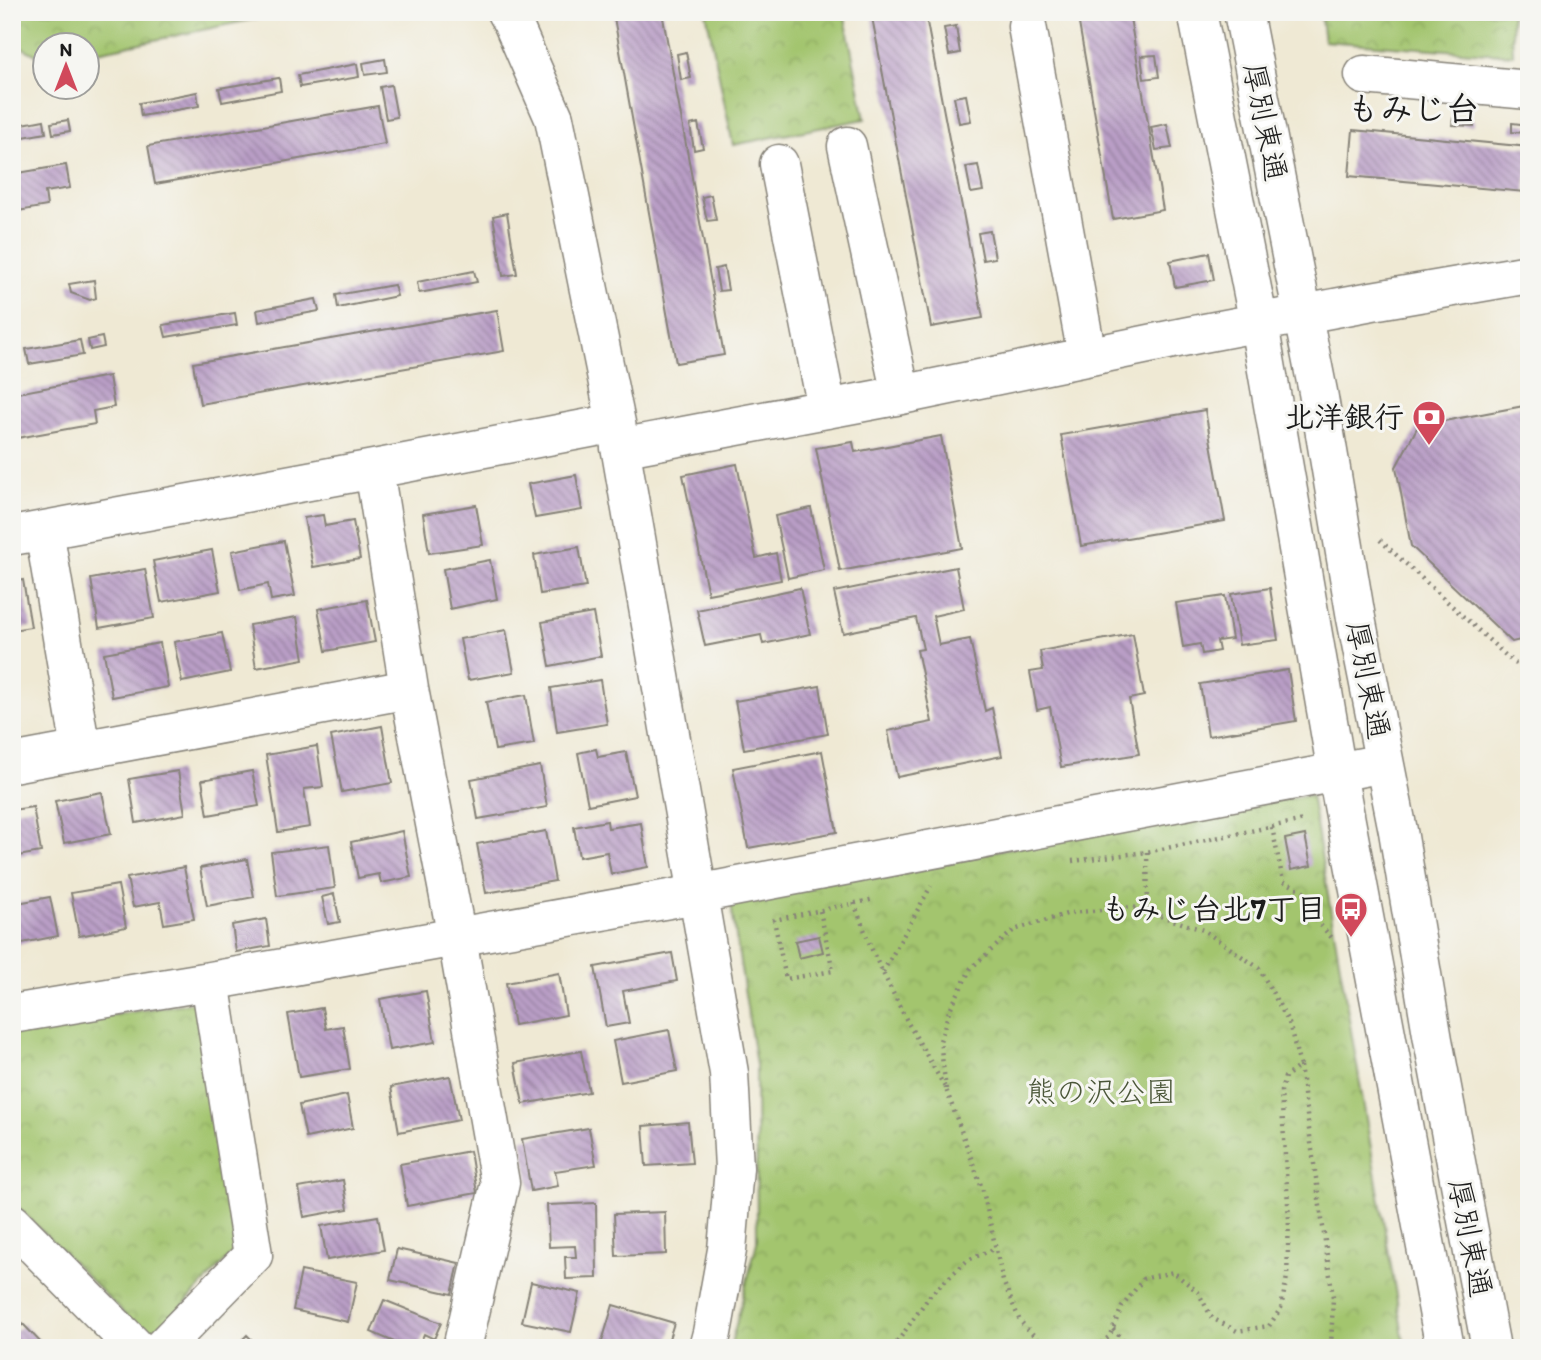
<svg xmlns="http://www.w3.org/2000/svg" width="1541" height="1360" viewBox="0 0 1541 1360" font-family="Itim,'Klee One',sans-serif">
<defs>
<pattern id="park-crowns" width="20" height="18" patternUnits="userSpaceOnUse" patternTransform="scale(1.75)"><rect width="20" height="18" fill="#a3c56e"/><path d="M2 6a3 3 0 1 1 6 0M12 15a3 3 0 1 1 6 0" fill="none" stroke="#8ca95f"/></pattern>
<pattern id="building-back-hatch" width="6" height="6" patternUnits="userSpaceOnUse" patternTransform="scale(1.75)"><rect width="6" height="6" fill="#b99ec6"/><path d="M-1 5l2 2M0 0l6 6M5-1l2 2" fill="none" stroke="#9680a0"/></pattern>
</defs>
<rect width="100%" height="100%" fill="#f6f6f2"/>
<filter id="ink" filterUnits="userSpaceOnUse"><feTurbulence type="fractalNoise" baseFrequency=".0143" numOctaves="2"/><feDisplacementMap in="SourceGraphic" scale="14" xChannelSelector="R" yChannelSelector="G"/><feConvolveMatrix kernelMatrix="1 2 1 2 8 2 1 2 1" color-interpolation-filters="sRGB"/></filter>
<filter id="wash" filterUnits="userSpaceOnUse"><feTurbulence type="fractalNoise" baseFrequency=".00686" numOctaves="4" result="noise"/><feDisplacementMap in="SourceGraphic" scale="28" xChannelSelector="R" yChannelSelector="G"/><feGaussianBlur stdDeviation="1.57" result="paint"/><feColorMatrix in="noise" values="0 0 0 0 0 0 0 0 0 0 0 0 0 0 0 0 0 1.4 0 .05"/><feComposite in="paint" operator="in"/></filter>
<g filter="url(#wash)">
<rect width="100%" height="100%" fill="#efe9d4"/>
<path fill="url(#park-crowns)" stroke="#607045" stroke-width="2" d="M12 12H288L88 54V46H46L45 60 12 42Z
M706 12H844L865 119 733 145Z
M1320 12H1511L1513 55 1324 41Z
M1311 795 1405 1348H730L757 1242 756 1065 730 898Z
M202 1001 236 1250 150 1340 12 1201V1031Z"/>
<g id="blocks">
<path fill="url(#building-back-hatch)" d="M613 12H662L724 355 676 363Z
M871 12H925L983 318 931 327Z
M1077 12H1129L1163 210 1113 219Z
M956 26 960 53 949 55 944 28Z
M686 52 691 78 681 80 677 54Z
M1156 55 1159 77 1144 79 1141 56Z
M385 59 387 72 365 75 363 63Z
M357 64 359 77 300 87 298 75Z
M279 78 281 91 222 102 219 88Z
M391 85 397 117 386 119 380 87Z
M197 92 199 106 141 116 139 103Z
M966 95 971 121 959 123 954 97Z
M378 106 385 144 155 184 148 146Z
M1453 118 1474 120V126L1452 125Z
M44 120 46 133 12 139V126Z
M68 120 70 131 53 134 51 123Z
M698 123 703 148 694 150 690 125Z
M1512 123 1529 125 1528 133 1512 132Z
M1167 124 1172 148 1156 150 1151 127Z
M1353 130 1529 147 1525 192 1349 176Z
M66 165 70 188 45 192 47 206 12 212V174Z
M978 165 983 191 971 193 966 167Z
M711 195 716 220 707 221 702 197Z
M507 213 517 274 503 276 493 216Z
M990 231 995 258 983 260 978 233Z
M1209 253 1214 280 1175 287 1170 261Z
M724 267 728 290 719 291 715 269Z
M474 271 477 282 419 293 417 282Z
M94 280 96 298 90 300 71 293 69 284Z
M394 285 397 296 338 308 336 295Z
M316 299 319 311 259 322 257 310Z
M497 310 504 351 200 404 193 363Z
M235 313 237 325 166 337 163 325Z
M102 337 104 347 90 350 88 340Z
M80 340 83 355 29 364 26 349Z
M109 376 114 407 93 411 95 424 12 439V394Z
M1529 405V531L1526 532 1529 546V638L1512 642 1411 546 1396 467 1418 426Z
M1205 410 1225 521 1081 546 1061 435Z
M941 436 962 548 840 571 816 448 853 442 855 452Z
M737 464 756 558 776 553 781 580 708 594 683 475Z
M576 475 582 510 535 518 528 484Z
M476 505 483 545 429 553 423 514Z
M811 508 824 570 788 578 775 516Z
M323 515 325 526 353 521 360 559 313 567 304 518Z
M284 541 295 596 271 600 268 584 240 590 232 551Z
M579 547 586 587 540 594 534 555Z
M212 550 220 591 161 602 153 561Z
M490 560 497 599 450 609 443 569Z
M956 567 964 609 933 616 939 645 970 639 985 711 992 708 1002 756 897 777 888 731 932 722 917 650 923 649 916 618 843 633 834 592Z
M145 569 154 618 99 628 91 579Z
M23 580 31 627 12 630V582Z
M800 588 810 634 763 644 761 635 705 646 697 610Z
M1270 588 1278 640 1239 645 1231 594Z
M1225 596 1232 639 1217 641 1219 651 1202 654 1200 644 1183 647 1176 603Z
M367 600 375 642 326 651 318 609Z
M593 613 601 656 550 666 542 622Z
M297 617 304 659 256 668 249 625Z
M506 630 514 672 468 680 460 639Z
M222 633 230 672 182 682 174 642Z
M1133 634 1144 696 1129 699 1139 754 1061 767 1050 707 1037 710 1030 672 1043 670 1040 651Z
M160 643 168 687 112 697 104 653Z
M1288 670 1296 721 1208 736 1200 684Z
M600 680 607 724 557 732 551 688Z
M820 686 828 734 744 749 735 701Z
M526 695 534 744 495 750 486 702Z
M382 726 392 783 342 792 331 736Z
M317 746 323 787 304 789 310 827 278 832 266 755Z
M596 749 598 757 626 752 635 796 588 805 578 753Z
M822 751 837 832 748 848 733 768Z
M540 766 547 807 478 819 471 779Z
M178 771 185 814 136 823 129 779Z
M252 771 259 806 208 815 202 780Z
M102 792 111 834 64 843 55 801Z
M33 807 41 852 12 857V810Z
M607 821 608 828 641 823 648 867 611 874 607 852 579 857 574 827Z
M402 831 411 877 381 883 379 874 358 878 351 842Z
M546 831 555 881 486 893 477 844Z
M1305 835 1311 866 1291 870 1285 839Z
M329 845 335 888 277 896 271 852Z
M247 859 254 897 207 906 200 868Z
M184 867 194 919 164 924 160 902 133 907 127 878Z
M118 885 126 927 79 936 71 893Z
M334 894 340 922 328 924 322 897Z
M50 897 58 936 12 945V904Z
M266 919 270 946 236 952 232 925Z
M819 936 823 952 799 958 795 941Z
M672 953 677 981 623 991 629 1023 606 1027 595 967Z
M559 973 566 1015 514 1025 506 983Z
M426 991 435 1042 389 1050 380 999Z
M322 1008 326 1029 343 1026 350 1069 299 1077 288 1014Z
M669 1030 677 1071 621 1082 613 1041Z
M581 1051 589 1092 523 1104 515 1063Z
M450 1076 459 1120 399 1132 391 1087Z
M347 1095 353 1128 306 1138 299 1105Z
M688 1122 692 1163 646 1166 643 1126Z
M589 1128 596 1165 555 1171 558 1186 531 1191 522 1139Z
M470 1151 477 1193 407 1206 400 1164Z
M343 1180 348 1209 304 1217 299 1188Z
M596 1203 597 1278 566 1279 565 1257H576L575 1246 549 1247 547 1205Z
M665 1212 666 1254 616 1256 614 1214Z
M378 1216 384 1250 327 1260 321 1226Z
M397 1249 459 1263 452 1294 390 1280Z
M301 1271 357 1282 348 1322 293 1310Z
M531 1282 580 1293 571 1332 522 1322Z
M384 1300 441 1323 434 1339 424 1334 418 1348H408L371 1332Z
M613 1305 674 1323 666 1348H611L601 1345Z
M23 1324 46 1348H12V1335Z
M247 1335 260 1348H234Z"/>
</g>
</g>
<g filter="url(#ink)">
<use href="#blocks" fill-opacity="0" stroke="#868278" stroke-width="2"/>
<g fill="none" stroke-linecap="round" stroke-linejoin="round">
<defs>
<path id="minor" d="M506 12 513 24 554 118 616 423 729 1073 734 1168 727 1250 712 1333 708 1348
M1197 12 1259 324 1337 773 1445 1348
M1243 12 1318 392 1356 618 1398 831 1433 1040 1491 1348
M1027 26 1087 356
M1364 75 1529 90
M847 146 901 395
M779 164 827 409
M620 448 901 395 1188 336 1372 301 1529 274
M374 469 409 689 457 938 500 1183 462 1348
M44 530 81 750
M12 536 374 469 616 423
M12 763 409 689
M12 1014 210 981 697 894 1384 763
M12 1223 136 1348
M162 1348 253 1255 210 981"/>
</defs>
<use href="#minor" stroke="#868278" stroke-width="41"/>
<path stroke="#868278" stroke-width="4.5" stroke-dasharray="2 5" stroke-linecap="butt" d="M1380 540 1513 662 1529 671
M1272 827 1283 881 1310 894 1315 919 1332 938
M1147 852 1148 911
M1072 861 1147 852 1304 820
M854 903 874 955 908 1023 946 1089 983 1191 1003 1281 1020 1321 1046 1348
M820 911 833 971 786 979 774 920 875 899
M883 972 931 886
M1300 1066 1333 1297 1331 1348
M946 1089 940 1041 949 1011 971 968 1014 930 1070 913 1133 907 1203 930 1259 968 1289 1023 1300 1066 1285 1077 1281 1091 1289 1220 1287 1277 1281 1308 1269 1326 1237 1331 1212 1318 1198 1292 1173 1272 1143 1279 1122 1307 1109 1337 1094 1348
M1113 1329 1124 1341 1127 1348
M893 1348 931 1294 968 1260 996 1248"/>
<use href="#minor" stroke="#fff" stroke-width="38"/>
</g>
</g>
<defs>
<symbol id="bank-pin" viewBox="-11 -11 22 30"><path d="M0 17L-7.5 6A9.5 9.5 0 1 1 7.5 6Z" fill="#d1495b" stroke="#f6f6f2"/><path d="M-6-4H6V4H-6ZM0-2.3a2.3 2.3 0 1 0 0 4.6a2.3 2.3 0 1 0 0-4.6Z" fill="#fff"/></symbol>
<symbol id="bus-pin" viewBox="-11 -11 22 30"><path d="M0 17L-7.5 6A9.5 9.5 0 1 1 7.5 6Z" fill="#d1495b" stroke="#f6f6f2"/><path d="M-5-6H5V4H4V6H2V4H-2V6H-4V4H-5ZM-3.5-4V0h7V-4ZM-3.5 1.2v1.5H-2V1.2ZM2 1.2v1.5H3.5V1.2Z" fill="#fff"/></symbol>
</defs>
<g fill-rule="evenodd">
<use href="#bank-pin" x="1410" y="398" width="38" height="52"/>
<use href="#bus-pin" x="1332" y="890" width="38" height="52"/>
</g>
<g text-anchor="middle" stroke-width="6" stroke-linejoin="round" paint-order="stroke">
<g font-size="30" fill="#1c1c1c" stroke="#f6f6f2">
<text transform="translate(1265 122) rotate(79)" y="10">厚別東通</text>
<text transform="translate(1368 680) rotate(79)" y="10">厚別東通</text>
<text transform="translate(1470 1238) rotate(79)" y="10">厚別東通</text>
</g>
<g font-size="30" font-weight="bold" fill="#1c1c1c" stroke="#f6f6f2" text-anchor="end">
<text x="1404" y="427">北洋銀行</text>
<text x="1326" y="919">もみじ台北7丁目</text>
</g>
<g font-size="30" fill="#4b5739" stroke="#f6f6f2">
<text x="1101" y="1102">熊の沢公園</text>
</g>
<g font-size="33" font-weight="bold" fill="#1c1c1c" stroke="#f6f6f2">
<text x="1413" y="120">もみじ台</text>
</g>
</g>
<rect width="1541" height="1360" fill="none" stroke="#f6f6f2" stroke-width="42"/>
<g transform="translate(66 66)"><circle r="33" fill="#f6f6f2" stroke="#9f9f9c" stroke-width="2"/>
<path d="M0-5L12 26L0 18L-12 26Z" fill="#d1495b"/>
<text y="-10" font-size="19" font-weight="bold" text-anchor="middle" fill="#1c1c1c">N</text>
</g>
</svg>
